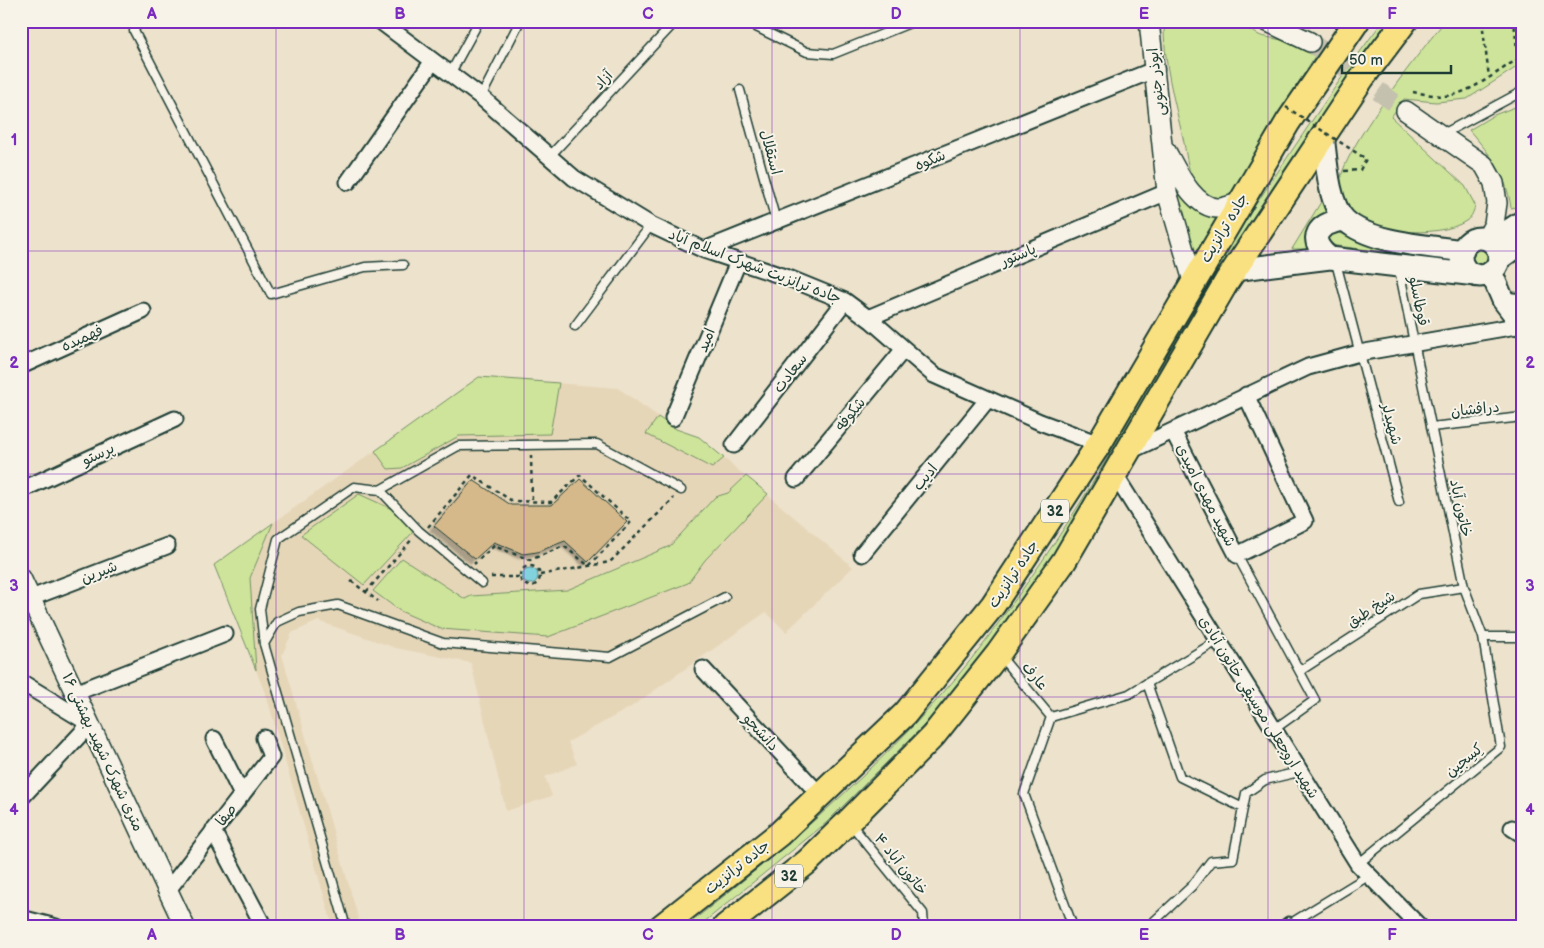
<svg xmlns="http://www.w3.org/2000/svg" width="1544" height="948" viewBox="0 0 1544 948" font-family="'Balsamiq Sans','Playpen Sans Arabic',sans-serif">
<defs>
<filter id="shadow"><feDropShadow dx="-4.5" dy="4.5" stdDeviation="1" flood-color="#0004"/></filter>
</defs>
<rect width="100%" height="100%" fill="#ede2cc"/>
<filter id="ink" filterUnits="userSpaceOnUse"><feTurbulence type="fractalNoise" baseFrequency=".02" numOctaves="2"/><feDisplacementMap in="SourceGraphic" scale="10" xChannelSelector="R" yChannelSelector="G"/><feConvolveMatrix kernelMatrix="1 2 1 2 8 2 1 2 1" color-interpolation-filters="sRGB"/></filter>
<g filter="url(#ink)">
<path fill="#e6d6b8" d="M479 377 618 388 676 429 699 437 853 567 786 632 766 612 631 707 568 742 577 764 545 777 552 796 506 811 471 663 396 648 318 621 292 633 282 655 361 927H333L267 698 214 565Z"/>
<path fill="#cde49a" stroke="#769067" d="M1164 21H1232L1261 36 1282 40 1315 56 1227 201C1212 200 1200 193 1193 179 1187 168 1186 151 1183 138 1174 100 1163 61 1164 21Z
M1383 21H1393L1088 503 1013 616 935 714 826 823 698 927H685C791 843 901 752 983 644 1023 590 1062 534 1096 477 1128 424 1156 368 1186 314 1214 266 1245 220 1277 173 1311 122 1345 71 1383 21Z
M1445 21H1523V63L1467 99 1436 102 1404 99 1391 117 1465 186 1475 205C1474 211 1472 217 1466 221 1439 239 1363 235 1345 206 1342 202 1340 189 1340 184 1340 152 1423 48 1445 21Z
M1515 107C1516 141 1523 173 1523 206L1511 208C1506 173 1492 157 1469 130L1494 115Z
M1170 170 1224 216 1193 266Z
M1324 197 1333 212 1312 249H1292Z
M1333 230 1369 245 1436 254 1435 262 1400 254 1337 246 1330 244 1322 235Z
M1482 241 1494 248 1491 267 1468 266 1466 261 1468 246Z
M479 377 559 383 550 434 459 436 402 468 388 469 375 451Z
M658 417 676 429 699 437 724 458 712 468 646 434Z
M746 476 768 494 705 560 688 583 548 637 441 629 400 611 373 591 402 558 465 599 471 596 567 590 670 546 715 497 728 493Z
M359 494 394 510 414 531 364 585 301 535Z
M273 523 250 578 256 670 214 565Z"/>
<path fill="#82d2dd" stroke="#5a9699" d="M522 576a8 8 0 1 1 16 0a8 8 0 1 1-16 0Z"/>
<path fill="#d6b98b" stroke="#1f3d34" filter="url(#shadow)" d="M580 479 627 522 588 562 565 541 537 552 523 554 494 542 475 559 434 526 473 480 511 505H552Z"/>
<g fill="none" stroke-linecap="round" stroke-linejoin="round">
<path stroke="#c4c1ae" stroke-width="19" stroke-dasharray="19 9" stroke-linecap="butt" d="M1310 42 1406 111"/>
<defs>
<path id="service" d="M138 21 134 31 271 294 365 267 403 265
M756 27 807 52 833 54 915 21
M450 74 479 21
M740 90 776 221
M481 97 520 21
M1443 134 1523 91
M549 157 676 21
M1335 259 1399 502
M1399 269 1464 587 1483 637H1523
M575 326 651 225
M1431 427 1523 417
M380 490 419 531 482 583
M1237 555 1315 700 1273 730
M264 644 277 622 299 612 338 605 443 643 610 657 725 597
M1001 657 1051 717
M1300 671 1419 594 1464 587
M1147 683 1180 777 1243 808
M850 823 923 913 924 927
M1358 864 1501 747 1483 637
M1288 925 1368 876
M346 927 264 644 260 609 278 539 354 487 380 490 458 446 597 444 681 490
M1073 927 1024 794 1051 717 1129 694 1217 641
M1148 927 1192 886 1211 861 1233 859 1246 793 1265 780 1299 772"/>
<path id="minor" d="M380 21 481 97 574 178 651 225 704 250 791 279 845 301 872 321 934 375 1040 422 1099 444
M348 182 433 61
M704 250 1156 69
M1503 300 1523 302
M868 318 1167 192
M21 366 143 311
M673 418 738 262
M1173 431 1237 555 1305 521 1246 395
M734 445 845 301
M1128 452 1308 367 1359 353 1522 325
M1115 475 1358 864 1420 927
M796 479 904 349
M21 490 175 419
M862 554 988 399
M31 598 167 546
M703 669 820 795
M21 682 90 724 21 798
M75 693 225 634
M214 739 242 795
M1512 828 1523 835
M213 831 264 927
M168 890 271 757 264 738
M21 918 56 927
M1289 925 1290 927"/>
<path id="tertiary" d="M1149 21 1167 192 1193 281
M1266 21 1310 42
M1406 111 1484 165 1494 183 1497 203 1494 224 1486 239
M1166 151C1176 169 1194 210 1220 208 1226 207 1232 205 1239 203
M21 578 185 927"/>
<path id="secondary" d="M1323 135C1326 157 1328 204 1345 220 1369 243 1430 246 1463 251
M1461 257a19 19 0 1 1 38 0a19 19 0 1 1-38 0Z
M1492 241 1523 221
M1330 258C1305 239 1318 223 1344 220
M1499 259 1523 242
M1234 270 1330 258 1476 275
M1491 272 1503 300 1523 326"/>
<path id="primary" d="M661 927 779 834 905 714 993 605 1099 444 1288 122 1357 21
M725 927 807 862 849 821 933 736 998 654 1064 561 1227 281 1362 78 1405 21"/>
</defs>
<use href="#service" stroke="#1f3d34" stroke-width="11"/>
<use href="#minor" stroke="#1f3d34" stroke-width="19"/>
<use href="#tertiary" stroke="#1f3d34" stroke-width="22"/>
<use href="#secondary" stroke="#1f3d34" stroke-width="25"/>
<use href="#primary" stroke="#1f3d34" stroke-width="28"/>
<path stroke="#1f3d34" stroke-width="2.5" stroke-dasharray="4 4" stroke-linecap="butt" d="M1482 21 1489 77
M1413 92C1425 94 1439 97 1452 95 1475 90 1498 71 1518 59L1514 21
M1344 171 1360 170 1366 159
M531 455 532 501
M428 527 472 475 512 501 551 502 580 475 631 522 589 566 564 546 530 560 494 546 474 564
M520 576a10 10 0 1 1 20 0a10 10 0 1 1-20 0Z
M540 575 610 562 674 498
M491 577H520
M351 581 378 601
M366 592 413 538"/>
<use href="#service" stroke="#f7f3e8" stroke-width="8"/>
<use href="#minor" stroke="#f7f3e8" stroke-width="15"/>
<use href="#tertiary" stroke="#f7f3e8" stroke-width="19"/>
<use href="#secondary" stroke="#f7f3e8" stroke-width="21"/>
<use href="#primary" stroke="#f9e181" stroke-width="24"/>
<path stroke="#1f3d34" stroke-width="2.5" stroke-dasharray="4 4" stroke-linecap="butt" d="M1286 107 1366 159"/>
</g>
</g>
<path fill="none" stroke="#7b2cbf" stroke-width="1" stroke-opacity="0.55" d="M276 21V927M524 21V927M772 21V927M1020 21V927M1268 21V927M21 251H1523M21 474H1523M21 697H1523"/>
<g text-anchor="middle" stroke-width="4" stroke-linejoin="round" paint-order="stroke">
<g fill="#f7f3e8" stroke="#60746a" stroke-width="1">
<rect x="1041" y="499.5" width="28" height="23" rx="4"/>
<rect x="775" y="864.5" width="28" height="23" rx="4"/>
</g>
<g font-size="14" font-weight="bold" fill="#1f3d34">
<text x="1055" y="516">32</text>
<text x="789" y="881">32</text>
</g>
<g font-size="15" fill="#1f3d34" stroke="#f7f3e8">
<text transform="translate(603 80) rotate(-47)" y="5">آزاد</text>
<text transform="translate(1156 82) rotate(-96)" y="5">ابوذر جنوبی</text>
<text transform="translate(771 152) rotate(75)" y="5">استقلال</text>
<text transform="translate(930 160) rotate(-22)" y="5">شکوه</text>
<text transform="translate(1224 228) rotate(-59)" y="5">جاده ترانزیت</text>
<text transform="translate(1018 255) rotate(-23)" y="5">پاستور</text>
<text transform="translate(755 266) rotate(21)" y="5">جاده ترانزیت شهرک اسلام آباد</text>
<text transform="translate(1419 301) rotate(79)" y="5">قوطاسلو</text>
<text transform="translate(82 338) rotate(-24)" y="5">فهمیده</text>
<text transform="translate(706 340) rotate(-68)" y="5">امید</text>
<text transform="translate(790 373) rotate(-52)" y="5">سعادت</text>
<text transform="translate(1475 409) rotate(-6)" y="5">درافشان</text>
<text transform="translate(850 414) rotate(-50)" y="5">شکوفه</text>
<text transform="translate(1392 424) rotate(75)" y="5">شهیدلر</text>
<text transform="translate(98 454) rotate(-25)" y="5">پرستو</text>
<text transform="translate(925 477) rotate(-51)" y="5">ادیب</text>
<text transform="translate(1206 495) rotate(63)" y="5">شهید مهدی امیدی</text>
<text transform="translate(1461 508) rotate(78)" y="5">خاتون آباد</text>
<text transform="translate(99 572) rotate(-21)" y="5">شیرین</text>
<text transform="translate(1013 574) rotate(-56)" y="5">جاده ترانزیت</text>
<text transform="translate(1371 609) rotate(-33)" y="5">شیخ طبق</text>
<text transform="translate(1035 676) rotate(50)" y="5">عارف</text>
<text transform="translate(1259 707) rotate(58)" y="5">شهید اروجعلی موسیقی خاتون آبادی</text>
<text transform="translate(761 732) rotate(47)" y="5">دانشجو</text>
<text transform="translate(103 752) rotate(65)" y="5">۱۶ متری شهرک شهيد بهشتی</text>
<text transform="translate(1464 760) rotate(-39)" y="5">کِسِجین</text>
<text transform="translate(226 815) rotate(-52)" y="5">صفا</text>
<text transform="translate(901 864) rotate(51)" y="5">خاتون آباد ۴</text>
<text transform="translate(737 867) rotate(-38)" y="5">جاده ترانزیت</text>
</g>
</g>
<rect width="1544" height="948" fill="none" stroke="#f7f3e8" stroke-width="55"/>
<path d="M1342 65v8h109v-8" fill="none" stroke="#1f3d34" stroke-width="2.5"/>
<text x="1349" y="65" font-size="15" fill="#1f3d34" stroke="#f7f3e8" stroke-width="4" paint-order="stroke">50 m</text>
<rect x="28" y="28" width="1488" height="892" fill="none" stroke="#7b2cbf" stroke-width="2"/>
<g font-size="16" text-anchor="middle" font-weight="bold" fill="#7b2cbf">
<text x="152" y="19">A</text>
<text x="400" y="19">B</text>
<text x="648" y="19">C</text>
<text x="896" y="19">D</text>
<text x="1144" y="19">E</text>
<text x="1392" y="19">F</text>
<text x="14" y="145">1</text>
<text x="1530" y="145">1</text>
<text x="14" y="368">2</text>
<text x="1530" y="368">2</text>
<text x="14" y="591">3</text>
<text x="1530" y="591">3</text>
<text x="14" y="815">4</text>
<text x="1530" y="815">4</text>
<text x="152" y="940">A</text>
<text x="400" y="940">B</text>
<text x="648" y="940">C</text>
<text x="896" y="940">D</text>
<text x="1144" y="940">E</text>
<text x="1392" y="940">F</text>
</g>
</svg>
